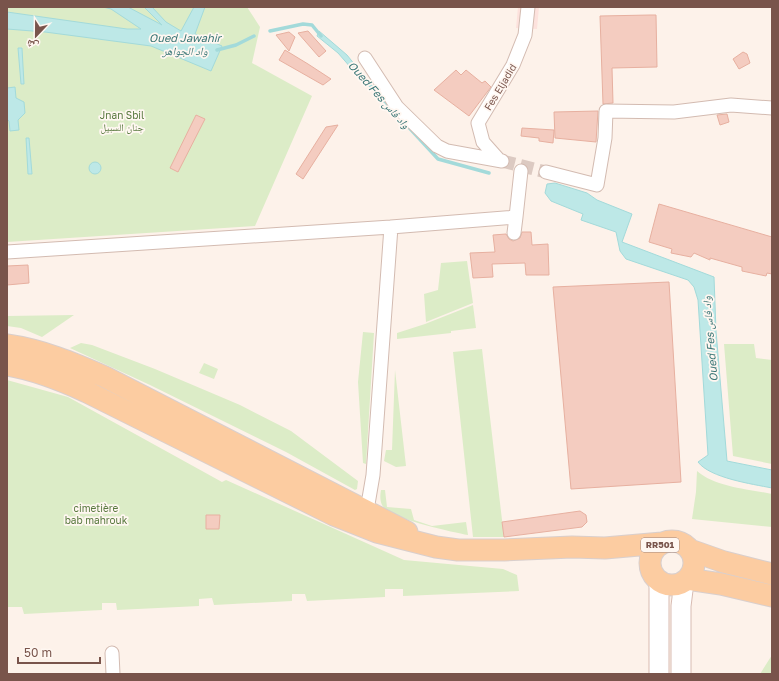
<svg xmlns="http://www.w3.org/2000/svg" width="779" height="681" viewBox="0 0 779 681" font-family="'Golos Text','Noto Naskh Arabic',sans-serif">
<rect width="100%" height="100%" fill="#fdf2ea"/>
<path fill="#fde2dd" d="M518 7H539L537 29 516 28Z"/>
<path fill="#dcecc7" d="M7 7H247L260 27 252 63 312 96 255 226 7 242Z
M467 261 473 303 426 322 424 294 438 290 441 263Z
M473 305 476 328 451 331V333L397 339V333L425 324Z
M74 315 42 337 21 328 7 326V316Z
M363 332 374 333 366 464 363 463 358 382Z
M81 343 92 345 155 369 240 405 291 431 358 481 357 489 355 490 286 452 150 385 70 348Z
M724 344H754L756 358 772 360V464L733 456Z
M482 349 504 537H473L453 352Z
M204 363 218 369 214 379 199 373Z
M395 370 406 466 396 467 384 461 386 450H392Z
M7 380 68 397 222 482 226 480 404 560 503 569 517 575 519 591 403 596V589H385V597L307 601 305 594H292V601L214 605 212 598 199 599V606L117 610 116 603H102V610L24 614 22 607H8L7 614Z
M697 471C715 487 748 489 772 494V527L692 519 696 492Z
M381 490H385L387 507 411 509 414 520 432 526 466 522 468 535C452 532 390 519 382 505 380 501 380 495 381 490Z
M772 655V674H760Z"/>
<path fill="#bde8e7" stroke="#a3dada" d="M103 7H128L162 25 144 7H152L166 22 181 31 194 7H205L195 34 222 46 211 71 151 46 45 32 7 29V12L127 29H141L111 9Z
M319 31 347 55 368 81 365 84 338 53 317 36Z
M18 48H22L24 84H21Z
M15 87 16 98 24 102 25 113 18 120 19 130 10 131 9 121 7 119V88Z
M26 138H29L32 174H28Z
M89 168a6 6 0 1 1 12 0a6 6 0 1 1-12 0Z
M555 183 587 193 597 200 632 214 622 242 714 277 716 331 727 461 772 470V488C752 484 710 478 698 462L708 455 698 300 694 287 688 280 626 259 620 251 616 232 581 220 583 214 551 201 545 193 547 184Z"/>
<g fill="none" stroke-linecap="round" stroke-linejoin="round">
<path stroke="#a3dada" stroke-width="3.5" d="M270 31 303 24 312 25 321 36
M217 50 236 45 254 36
M365 80 392 109
M403 121 438 159 489 173"/>
</g>
<path fill="#f4ccc0" stroke="#e7b0a0" d="M650 15H656L657 67 612 68 613 103 603 104 600 16Z
M308 31 326 51 319 57 298 33Z
M289 32 295 37 289 51 276 35Z
M285 50 308 64 331 79 323 85 279 60Z
M743 52 747 54 750 63 739 69 733 59Z
M456 70 461 75 466 70 482 83 485 81 491 87 469 116 434 90Z
M598 111 596 142 555 138 554 112Z
M727 114 729 122 720 125 717 115Z
M196 115 205 119 178 172 170 168Z
M338 125 303 179 296 174 326 127Z
M522 128 554 130 553 143 539 141V138L521 136Z
M659 204 772 237V274L767 273 766 276 742 271V267L710 258V260L694 253 691 257 671 253 672 249 649 242Z
M522 232H531L532 245 548 244 549 275H526L525 263 492 264 493 277 473 278 470 253 495 252 493 235 506 234 509 239 513 241 520 238Z
M28 265 29 283 7 285V266Z
M669 282 681 482 571 489 553 287Z
M580 511 586 515 587 522 582 527 504 537 502 522Z
M206 515H220L219 529H206Z"/>
<g fill="none" stroke-linecap="round" stroke-linejoin="round">
<path stroke="#dccac2" stroke-width="13" stroke-dasharray="13 6" stroke-linecap="butt" d="M502 161 546 172"/>
<defs>
<path id="street" d="M365 58 397 107 437 146 447 151 502 161
M499 160 483 142 478 123 513 65 525 35 528 7
M546 172 597 185 605 138 606 111 674 112 731 105 772 108
M391 227 516 217 521 171
M514 233 516 217
M7 252 391 227 373 475 367 510
M112 653 113 674"/>
<path id="secondary" d="M659 674V581
M681 674V606L684 582"/>
<path id="primary" d="M7 345C42 350 73 363 105 377L407 532
M7 365C36 370 61 380 87 392L334 515 377 532 436 547 458 550H504L572 547 605 548 662 543
M650 563a22 22 0 1 1 44 0a22 22 0 1 1-44 0Z
M690 550 724 562 772 574
M687 579 721 584 772 596"/>
</defs>
<use href="#street" stroke="#d3bbb1" stroke-width="15"/>
<use href="#secondary" stroke="#d8bbb1" stroke-width="21"/>
<use href="#primary" stroke="#d9cfcd" stroke-width="23"/>
<use href="#street" stroke="#fff" stroke-width="13"/>
<use href="#secondary" stroke="#fff" stroke-width="19"/>
<use href="#primary" stroke="#fccca1" stroke-width="21"/>
</g>
<g text-anchor="middle" stroke-width="3.5" stroke-linejoin="round" paint-order="stroke">
<rect fill="#fff7f1" stroke="#a1857d" stroke-width="1" x="641" y="538" width="38" height="14" rx="3"/>
<g font-size="9" font-weight="bold" fill="#79544b">
<text x="660" y="548">RR501</text>
</g>
<g font-size="10" fill="#79544b" stroke="#fff7f1">
<text transform="translate(500 87) rotate(-59)" y="4">Fes Eljadid</text>
</g>
<g font-size="10" fill="#5a7a40" stroke="#fff7f1">
<text x="122" y="119">Jnan Sbil<tspan x="122" dy="12">جنان السبيل</tspan></text>
<text x="96" y="512">cimetière<tspan x="96" dy="12">bab mahrouk</tspan></text>
</g>
<g font-size="11" font-style="italic" fill="#3b7777" stroke="#fff7f1">
<text x="185" y="42">Oued Jawahir<tspan x="185" dy="13">واد الجواهر</tspan></text>
<text transform="translate(379 95) rotate(48)" y="4">Oued Fes واد فاس</text>
<text transform="translate(710 339) rotate(-95)" y="4">Oued Fes واد فاس</text>
</g>
</g>
<rect width="779" height="681" fill="none" stroke="#79544b" stroke-width="16"/>
<g transform="translate(36 36) rotate(202)" stroke="#fff7f1" stroke-width="3" paint-order="stroke">
<path d="M0-3L7 15L0 10L-7 15Z" fill="#79544b"/>
<text y="-6" font-size="11" font-weight="bold" text-anchor="middle" fill="#79544b">ش</text>
</g>
<path d="M18 657v6h82v-6" fill="none" stroke="#79544b" stroke-width="2"/>
<text x="24" y="657" font-size="12" fill="#79544b" stroke="#fff7f1" stroke-width="3" paint-order="stroke">50 m</text>
</svg>
